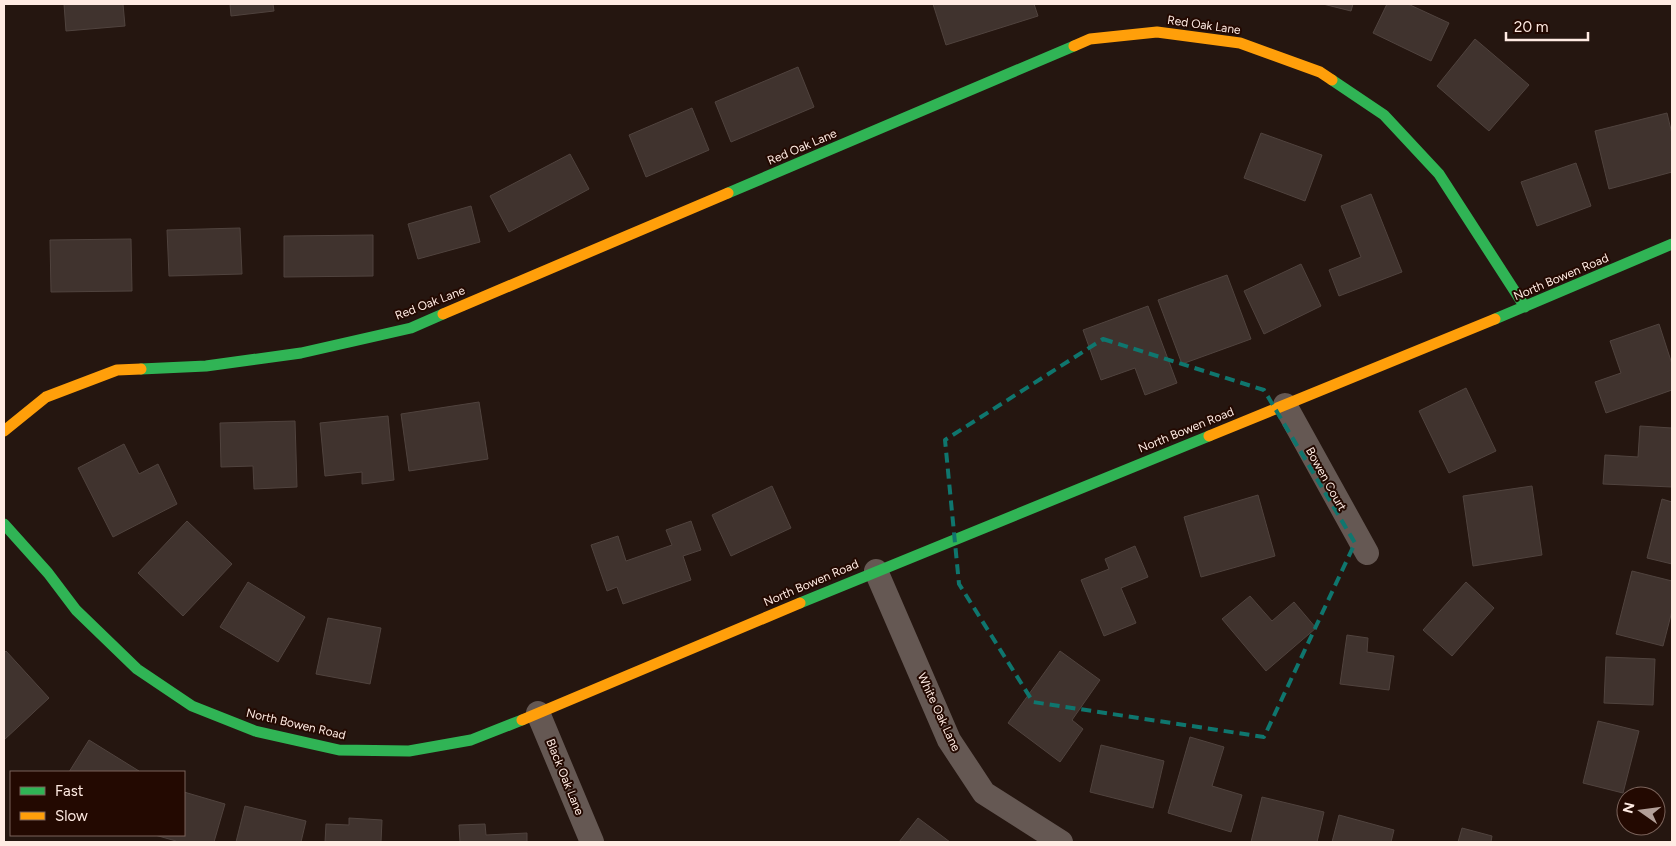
<svg xmlns="http://www.w3.org/2000/svg" width="1676" height="846" viewBox="0 0 1676 846" font-family="Figtree,sans-serif">
<rect width="100%" height="100%" fill="#251610"/>
<path fill="#40332e" stroke="#50433e" d="M64 4H123L125 26 66 31Z
M230 4H273L274 11 231 16Z
M933 4H1034L1038 16 946 45Z
M1323 4H1353L1351 11Z
M1387 4H1408L1449 23 1431 61 1373 33Z
M1475 39 1529 85 1489 131 1437 86Z
M798 67 814 107 731 142 715 102Z
M692 108 709 150 646 177 629 135Z
M1667 113 1672 134V172L1609 189 1595 131Z
M1261 133 1322 155 1305 201 1244 178Z
M570 154 589 189 509 232 490 196Z
M1576 163 1591 206 1537 226 1521 182Z
M1371 194 1402 272 1339 296 1329 270 1361 257 1341 206Z
M471 206 480 242 418 259 408 224Z
M240 228 242 274 169 276 167 230Z
M373 235V276L284 277V236Z
M131 239 132 291 51 292 50 240Z
M1301 264 1321 306 1264 334 1244 291Z
M1227 275 1251 339 1182 364 1158 300Z
M1148 306 1177 383 1145 395 1135 368 1101 380 1083 330Z
M1659 324 1672 364V390L1606 413 1595 382 1621 373 1610 341Z
M1466 388 1496 451 1449 473 1419 411Z
M479 402 488 459 409 471 401 414Z
M388 416 394 480 362 484V472L325 476 320 423Z
M295 421 297 487 254 489 253 466 221 467 220 423Z
M1640 426 1672 428V487L1603 484 1605 455 1638 457Z
M124 444 139 474 158 464 177 504 113 537 78 468Z
M772 486 791 528 731 556 712 515Z
M1532 486 1542 555 1473 566 1463 496Z
M1258 495 1275 556 1201 577 1184 517Z
M1662 499 1672 502V564L1647 558Z
M187 521 232 564 183 616 138 573Z
M691 521 701 550 683 556 691 580 623 604 617 587 607 591 591 545 618 536 626 561 672 545 666 530Z
M1135 546 1148 577 1121 588 1136 623 1104 636 1081 580 1109 569 1105 559Z
M1632 571 1672 581V611L1663 646 1616 634Z
M248 582 305 617 278 662 220 627Z
M1466 582 1494 608 1452 656 1423 630Z
M1250 596 1272 621 1294 602 1316 628 1266 671 1222 619Z
M328 618 381 628 370 684 316 674Z
M1347 635 1368 638 1367 652 1394 656 1389 690 1340 684Z
M6 651 49 698 4 740V653Z
M1060 651 1100 680 1072 720 1083 729 1060 762 1008 723Z
M1606 657 1655 659 1653 705 1604 703Z
M1598 721 1639 731 1623 793 1583 783Z
M1190 737 1224 747 1212 786 1242 795 1231 832 1168 813Z
M89 740 139 771 138 772H69Z
M1101 745 1164 761 1153 808 1090 792Z
M184 792 225 804 214 842H175L176 841 155 835H184Z
M1262 797 1324 812 1317 842H1251Z
M245 806 306 821 301 842H236Z
M1339 815 1394 830 1391 842H1332Z
M349 818 382 820 381 842H325L326 824 349 825Z
M918 818 950 842H899Z
M485 824 486 835 527 833V842H460L459 825Z
M1462 828 1492 836 1491 842H1458Z"/>
<g fill="none" stroke-linecap="round" stroke-linejoin="round">
<path stroke="#655853" stroke-width="24" d="M1285 405 1367 553
M876 571 949 740 984 793 1061 842
M538 713 592 842"/>
<path stroke="#30b455" stroke-width="11" d="M1332 80 1384 115 1439 174 1525 307
M728 193 1074 46
M1495 319 1672 244
M141 369 206 366 301 353 411 328 443 314
M4 524 48 573 76 610 137 669 192 706 255 731 339 750 409 751 471 740 522 720
M800 603 1209 436"/>
<path stroke="#ff9f0a" stroke-width="11" d="M1074 46 1090 39 1157 32 1240 43 1320 72 1332 80
M443 314 728 193
M4 431 46 397 117 370 141 369
M1209 436 1495 319
M522 720 800 603"/>
</g>
<path fill="none" stroke="#0f766e" stroke-width="4" stroke-dasharray="10 6" stroke-linejoin="round" d="M1103 339 1264 390 1355 543 1264 737 1033 702 959 584 945 440Z"/>
<g text-anchor="middle" stroke-width="4" stroke-linejoin="round" paint-order="stroke">
<g font-size="12" fill="#ffebe3" stroke="#230901">
<text transform="translate(1204 25) rotate(8)" y="4">Red Oak Lane</text>
<text transform="translate(802 147) rotate(-23)" y="4">Red Oak Lane</text>
<text transform="translate(1561 277) rotate(-23)" y="4">North Bowen Road</text>
<text transform="translate(430 303) rotate(-21)" y="4">Red Oak Lane</text>
<text transform="translate(1186 430) rotate(-22)" y="4">North Bowen Road</text>
<text transform="translate(1326 479) rotate(61)" y="4">Bowen Court</text>
<text transform="translate(811 583) rotate(-23)" y="4">North Bowen Road</text>
<text transform="translate(939 712) rotate(65)" y="4">White Oak Lane</text>
<text transform="translate(296 724) rotate(13)" y="4">North Bowen Road</text>
<text transform="translate(565 777) rotate(68)" y="4">Black Oak Lane</text>
</g>
</g>
<rect width="1676" height="846" fill="none" stroke="#ffebe3" stroke-width="10"/>
<rect x="10" y="771" width="175" height="65" fill="#230901" stroke="#7b635b"/>
<rect x="20" y="787" width="25" height="8" fill="#30b455" stroke="#7b635b"/>
<text x="55" y="796" font-size="15" fill="#ffebe3">Fast</text>
<rect x="20" y="812" width="25" height="8" fill="#ff9f0a" stroke="#7b635b"/>
<text x="55" y="821" font-size="15" fill="#ffebe3">Slow</text>
<g transform="translate(1641 811) rotate(284)"><circle r="24" fill="#230901" stroke="#7b635b"/>
<path d="M0-4L9 19L0 12L-9 19Z" fill="#b3a099"/>
<text y="-8" font-size="14" font-weight="bold" text-anchor="middle" fill="#ffebe3">N</text>
</g>
<path d="M1506 32v8h82v-8" fill="none" stroke="#ffebe3" stroke-width="2.5"/>
<text x="1514" y="32" font-size="15" fill="#ffebe3" stroke="#230901" stroke-width="4" paint-order="stroke">20 m</text>
</svg>
